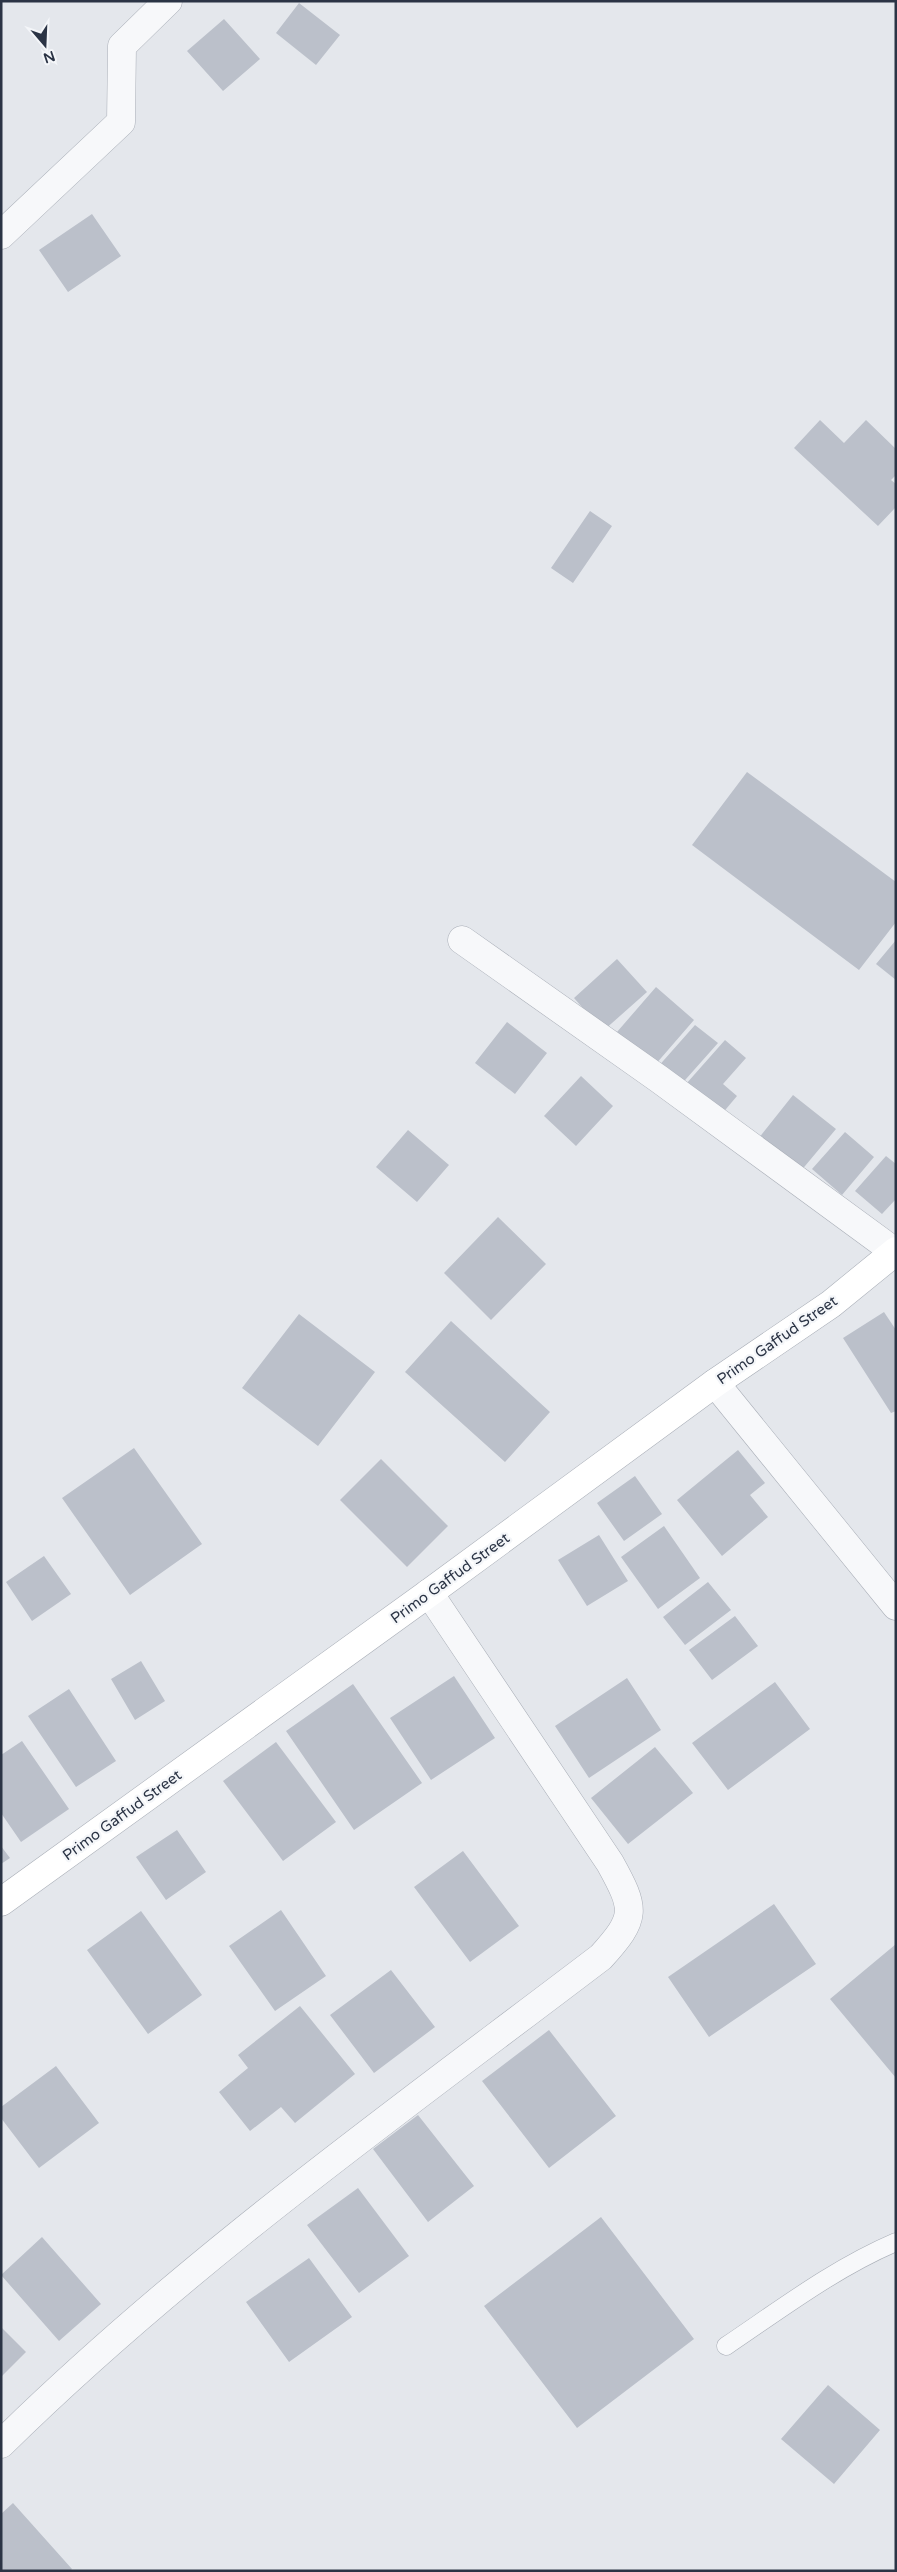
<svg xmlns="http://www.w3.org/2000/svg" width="897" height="2572" viewBox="0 0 897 2572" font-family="'Varela Round',sans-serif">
<rect width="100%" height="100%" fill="#e4e7ec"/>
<path fill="#bbc0ca" d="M299 3 340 35 316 65 276 33Z
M224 19 260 59 223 91 187 51Z
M92 214 121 256 68 292 39 250Z
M820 420 844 443 866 420 896 449V475L891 480 896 484V507L878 526 794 448Z
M590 511 612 526 573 583 551 568Z
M747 772 896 882V922L859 970 692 845Z
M896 940V980L876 964Z
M617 959 647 992 603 1031 574 998Z
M656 987 694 1020 655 1065 617 1032Z
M507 1022 547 1053 515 1094 475 1063Z
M695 1025 718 1043 678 1088 656 1069Z
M725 1040 746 1058 723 1084 737 1096 721 1115 686 1084Z
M581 1076 613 1106 576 1146 544 1116Z
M793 1095 836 1129 800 1172 758 1139Z
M408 1130 449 1165 417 1202 376 1167Z
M845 1132 874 1157 842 1195 812 1169Z
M886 1156 896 1164V1199L882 1214 855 1191Z
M498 1217 546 1264 491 1320 444 1273Z
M884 1312 896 1330V1411L891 1413 843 1338Z
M299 1314 375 1372 318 1446 242 1388Z
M451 1321 550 1412 505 1462 405 1372Z
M134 1448 202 1544 130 1595 62 1498Z
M738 1450 765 1483 750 1495 768 1517 722 1556 677 1500Z
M381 1459 448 1526 407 1567 340 1500Z
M635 1476 662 1514 624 1541 597 1503Z
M664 1526 700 1578 658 1609 621 1557Z
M599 1535 628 1581 587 1606 558 1560Z
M44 1556 71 1594 32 1621 6 1582Z
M708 1582 731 1610 685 1645 663 1617Z
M735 1616 758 1646 712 1680 689 1650Z
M141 1661 165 1701 135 1720 111 1679Z
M454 1676 495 1738 431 1780 390 1718Z
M627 1678 661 1730 589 1778 555 1726Z
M775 1682 810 1729 728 1790 692 1743Z
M353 1684 422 1783 354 1830 286 1731Z
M69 1689 116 1761 76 1787 28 1716Z
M22 1741 69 1809 21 1842 1 1813V1755Z
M276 1742 336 1822 283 1861 223 1781Z
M655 1747 693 1793 628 1844 591 1798Z
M177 1830 206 1872 166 1900 136 1857Z
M1 1846 10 1858 1 1864Z
M463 1851 519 1926 470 1962 414 1887Z
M774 1904 816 1964 709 2037 668 1977Z
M281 1910 326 1976 275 2011 229 1946Z
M141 1911 202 1995 148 2034 87 1950Z
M896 1944V2078L830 1999Z
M391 1970 435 2027 374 2073 330 2015Z
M300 2006 355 2074 295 2123 281 2107 250 2131 219 2092 248 2068 238 2055Z
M549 2030 616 2116 549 2168 482 2081Z
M56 2066 99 2123 39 2168 1 2118V2107Z
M418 2115 474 2186 428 2222 373 2149Z
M358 2188 409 2256 359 2293 307 2225Z
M601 2217 694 2339 577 2428 484 2306Z
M42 2237 101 2304 59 2341 1 2275Z
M309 2258 352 2317 289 2362 246 2302Z
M1 2327 26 2352 1 2377Z
M828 2385 880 2430 834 2484 781 2439Z
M13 2503 72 2569 70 2571H1V2514Z"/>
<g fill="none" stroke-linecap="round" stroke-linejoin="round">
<defs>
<path id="lane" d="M726 2346C781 2309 835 2268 896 2242"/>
<path id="street" d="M1 235 121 122 122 46 168 1
M462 940 659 1079 895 1252
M715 1383 896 1606
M1 2444C185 2263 396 2113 601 1957 637 1917 636 1910 610 1863L429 1593"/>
<path id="secondary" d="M1 1902 429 1593 715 1383 831 1304 896 1251"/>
</defs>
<use href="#lane" stroke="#a9aeb7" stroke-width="19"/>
<use href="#street" stroke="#a9aeb7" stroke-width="29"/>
<use href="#secondary" stroke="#a9aeb7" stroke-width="29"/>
<use href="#lane" stroke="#f7f8fa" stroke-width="18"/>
<use href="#street" stroke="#f7f8fa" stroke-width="28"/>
<use href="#secondary" stroke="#fff" stroke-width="28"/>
</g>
<g text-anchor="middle" stroke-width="4.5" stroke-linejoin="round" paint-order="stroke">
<g font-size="15" fill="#2b3445" stroke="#f4f6f9">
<text transform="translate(777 1340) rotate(-35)" y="5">Primo Gaffud Street</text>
<text transform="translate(450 1578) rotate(-36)" y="5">Primo Gaffud Street</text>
<text transform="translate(122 1815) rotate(-36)" y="5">Primo Gaffud Street</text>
</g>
</g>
<rect width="897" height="2572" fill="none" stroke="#2b3445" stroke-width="5"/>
<g transform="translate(45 45) rotate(161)" stroke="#f4f6f9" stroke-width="4" paint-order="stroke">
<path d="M0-4L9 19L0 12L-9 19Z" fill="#2b3445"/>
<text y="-8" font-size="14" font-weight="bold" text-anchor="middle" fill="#2b3445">N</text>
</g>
</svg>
